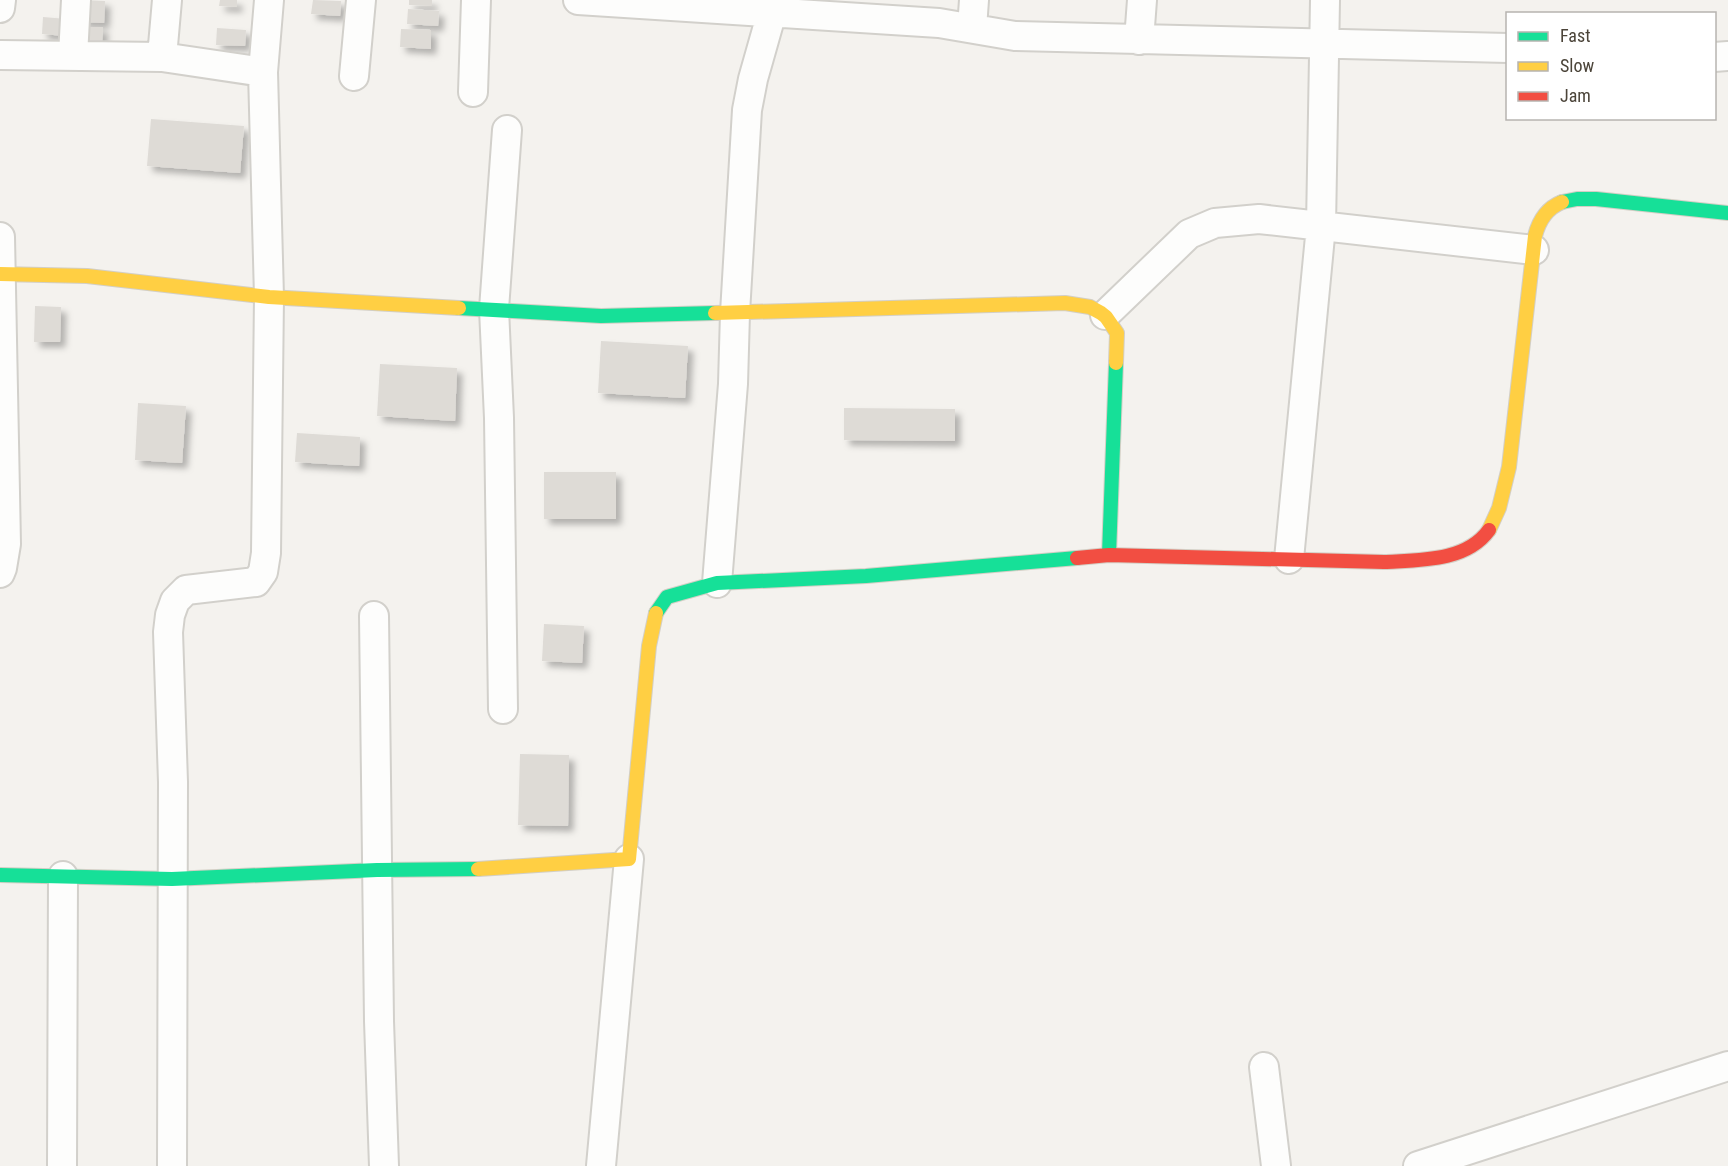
<svg xmlns="http://www.w3.org/2000/svg" width="1728" height="1166" viewBox="0 0 1728 1166" font-family="'Roboto Condensed',sans-serif">
<defs>
<filter id="shadow"><feDropShadow dx="5.5" dy="5.5" stdDeviation="3" flood-color="#0004"/></filter>
</defs>
<rect width="100%" height="100%" fill="#f4f2ee"/>
<path fill="#dedbd6" filter="url(#shadow)" d="M82 0 105 1 104 23 81 22Z
M220 0H237V7L219 6Z
M313 0 341 1 340 16 311 14Z
M409 0H432V6L409 5Z
M408 9 439 11 438 26 407 24Z
M43 17 67 19 65 36 42 34Z
M81 27H103L102 44 80 43Z
M217 28 246 30 245 46 216 45Z
M401 29 431 30V49L400 47Z
M151 119 244 126 240 173 147 166Z
M35 306 61 307 60 342H34Z
M601 341 688 346 685 398 598 393Z
M380 364 457 368 455 421 377 416Z
M138 403 186 406 182 463 135 460Z
M844 408 955 409V441L844 440Z
M297 433 360 437 359 466 295 462Z
M544 472H616V519H544Z
M544 624 584 626 582 663 542 661Z
M520 754 569 755 568 826 518 825Z"/>
<g fill="none" stroke-linecap="round" stroke-linejoin="round">
<defs>
<path id="street" d="M578 0 939 23 1015 36 1508 48
M0 8 1 0
M972 28 974 0
M1139 40 1142 0
M0 55 162 57 263 72
M73 56 76 0
M162 57 167 0
M1714 57 1728 56
M354 76 361 0
M473 92 476 0
M0 237 6 544 2 568 0 573
M1105 315 1189 234 1215 223 1259 219 1534 250
M1289 559 1321 226 1325 0
M717 583 733 384 735 313 747 110 753 79 772 12
M374 616 379 1021 384 1166
M503 709 499 418 494 309 507 130
M1264 1067 1276 1166
M62 1166 63 876
M172 1166 173 782 168 632 170 615 175 601 186 590 256 582 263 572 266 553 269 297 263 72 269 0
M601 1166 629 859
M1418 1166 1728 1066"/>
<path id="fast" d="M1562 202 1577 199H1596L1728 213
M459 308 601 316 715 313
M1109 555 1116 363
M656 613 667 597 717 583 866 576 1077 558
M0 875 172 879 377 870 478 869"/>
<path id="slow" d="M0 274 87 276 269 297 459 308
M715 313 1065 303 1090 307 1101 313 1106 317 1117 333 1116 363
M1489 530 1499 508 1509 467 1535 236C1539 220 1547 208 1562 202
M478 869 629 859 649 646 656 613"/>
<path id="jam" d="M1077 558 1109 555 1384 562C1419 560 1466 562 1489 530"/>
</defs>
<use href="#street" stroke="#d2d0cb" stroke-width="32"/>
<use href="#fast" stroke="#d3cfc5" stroke-width="16"/>
<use href="#slow" stroke="#d3cfc5" stroke-width="16"/>
<use href="#jam" stroke="#d3cfc5" stroke-width="16"/>
<use href="#street" stroke="#fdfdfc" stroke-width="28"/>
<use href="#fast" stroke="#16e098" stroke-width="14"/>
<use href="#slow" stroke="#ffcf43" stroke-width="14"/>
<use href="#jam" stroke="#f24e42" stroke-width="14"/>
</g>
<rect x="1506" y="12" width="210" height="108" fill="#ffffff" stroke="#b7b4b0" stroke-width="1.5"/>
<rect x="1518" y="32" width="30" height="9" fill="#16e098" stroke="#b7b4b0" stroke-width="1.5"/>
<text x="1560" y="42" font-size="18" fill="#4b4439">Fast</text>
<rect x="1518" y="62" width="30" height="9" fill="#ffcf43" stroke="#b7b4b0" stroke-width="1.5"/>
<text x="1560" y="72" font-size="18" fill="#4b4439">Slow</text>
<rect x="1518" y="92" width="30" height="9" fill="#f24e42" stroke="#b7b4b0" stroke-width="1.5"/>
<text x="1560" y="102" font-size="18" fill="#4b4439">Jam</text>
</svg>
